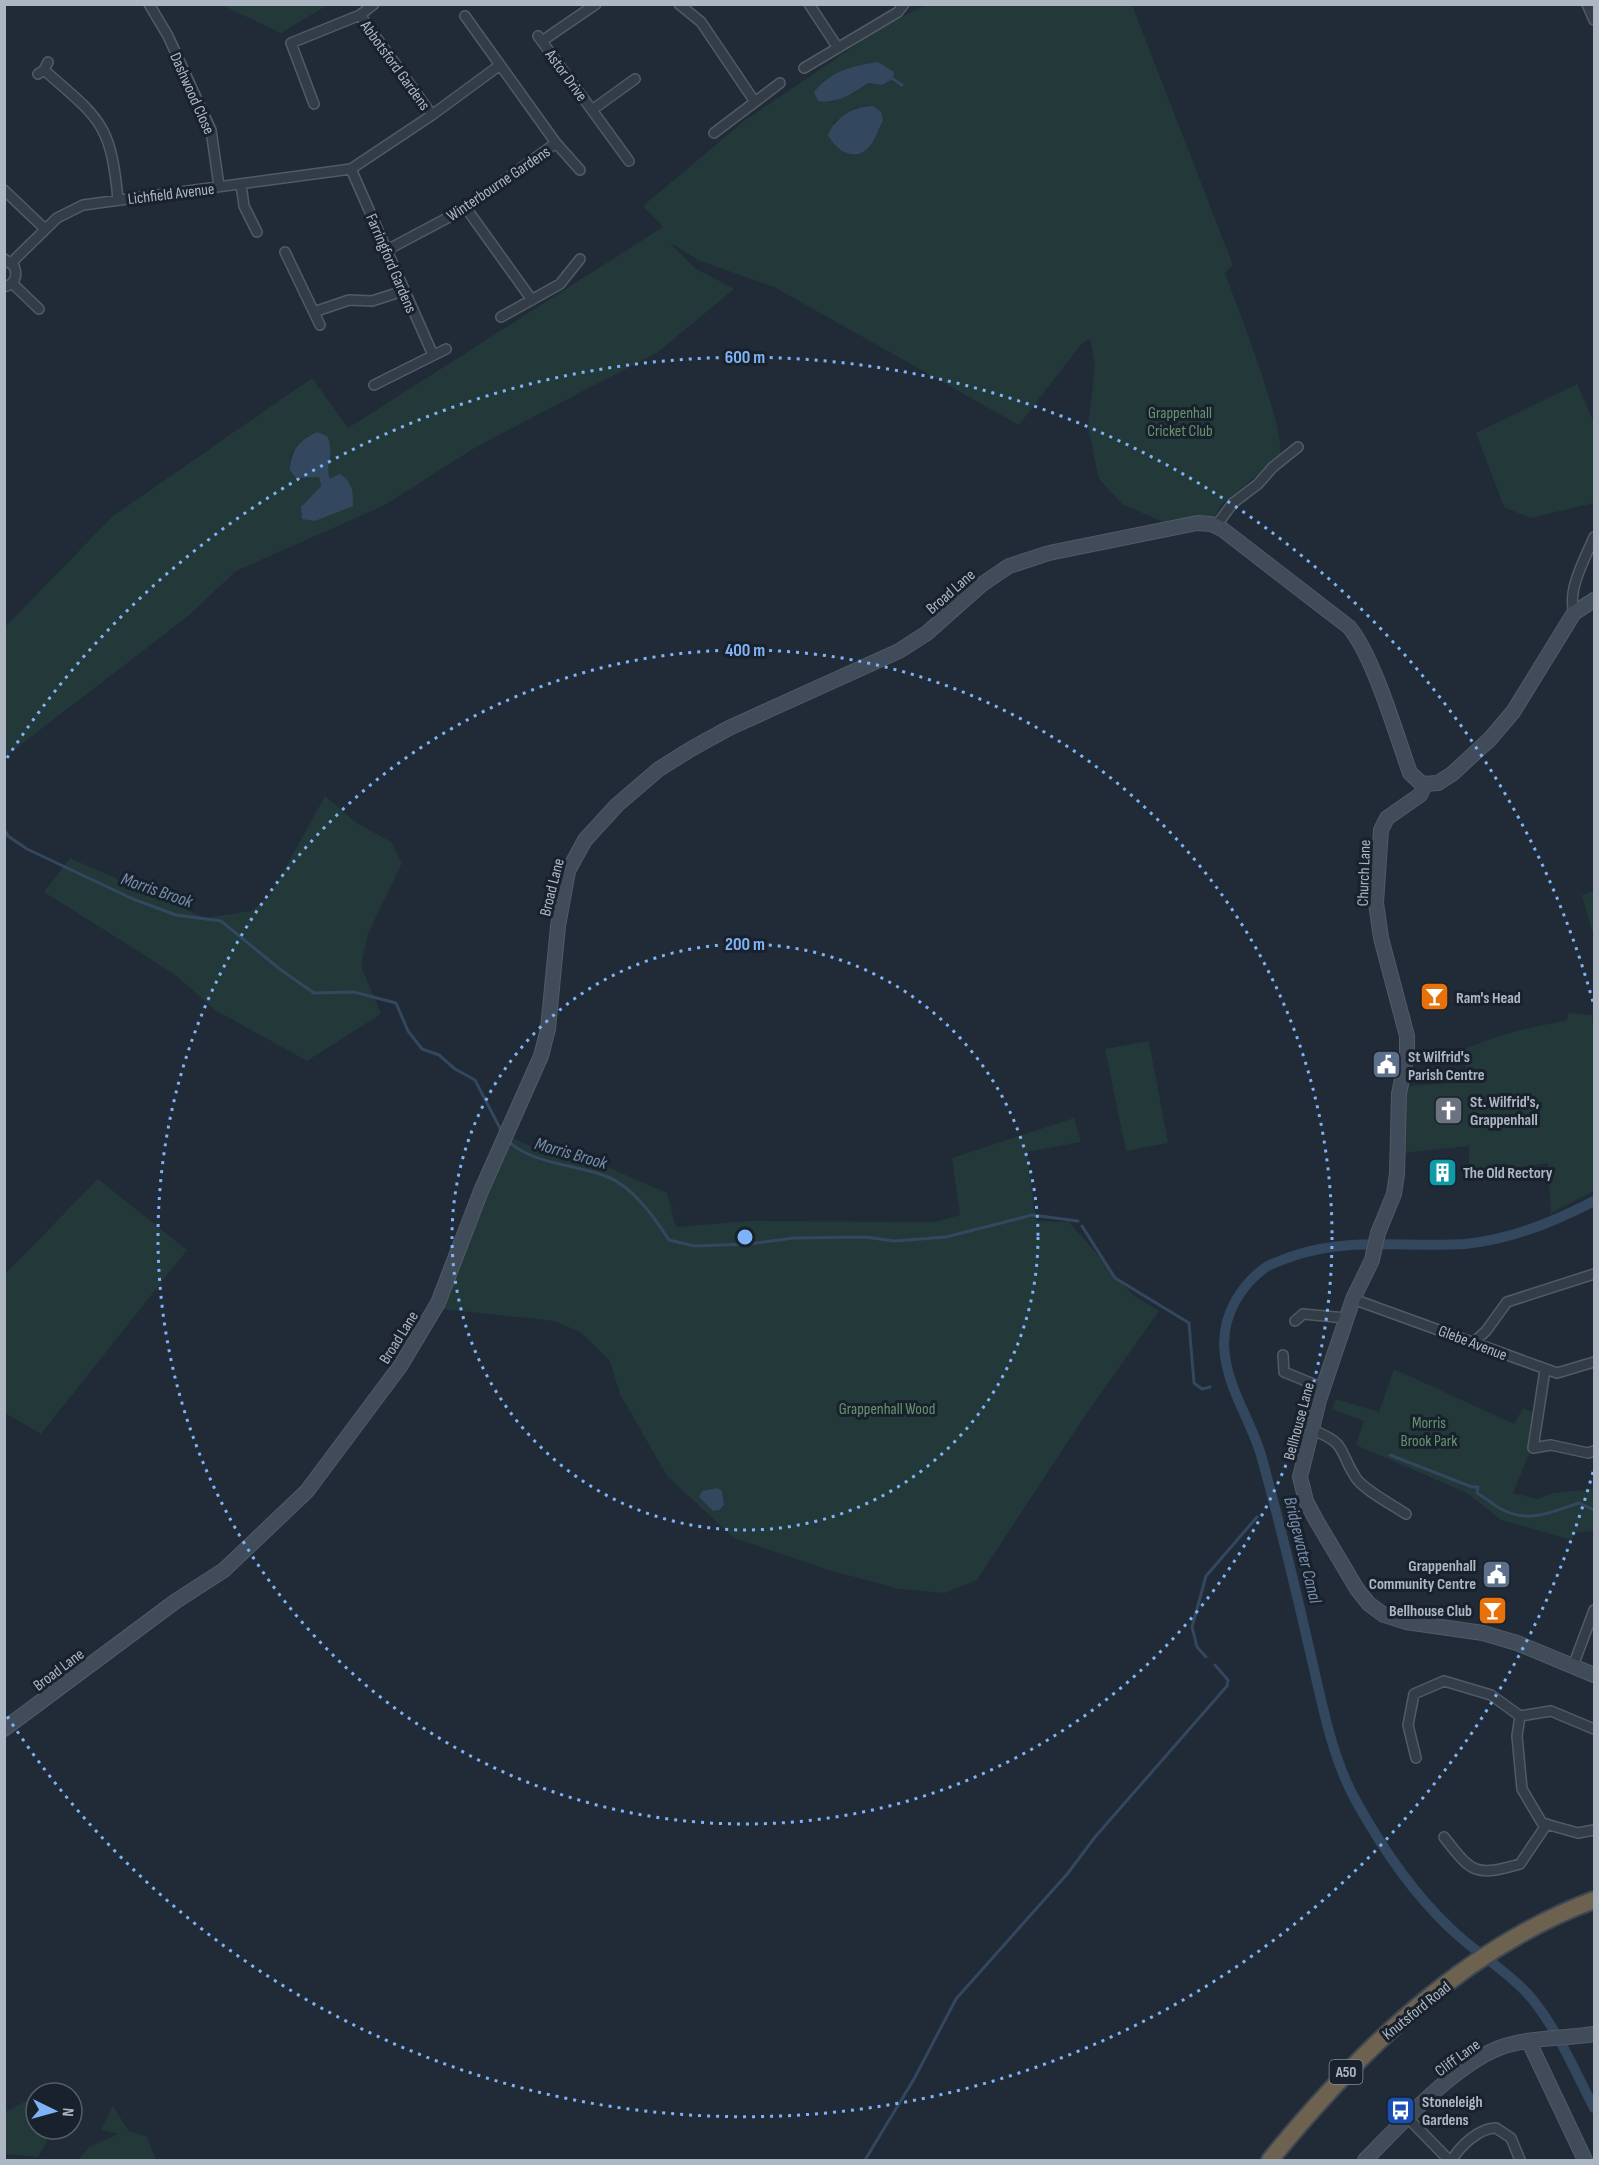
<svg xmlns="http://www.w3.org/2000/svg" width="1599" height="2165" viewBox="0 0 1599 2165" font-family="'Sofia Sans Condensed',sans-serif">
<rect width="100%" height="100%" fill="#202b37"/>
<path fill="#233839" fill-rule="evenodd" d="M222 5H328L281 33Z
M925 5H1132L1233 265 1225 273C1238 310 1285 425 1280 456L1221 505 1215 518 1195 517 1163 522 1122 504 1099 479 1088 426 1095 366 1090 339 1082 343 1019 425 774 287 700 261 669 242 695 268 734 289 658 352 478 446 383 506 236 571 187 617 6 756 5 761V627L113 516 312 378 348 428 663 227 643 206 744 121 884 26ZM878 62 882 85 868 83 856 92 829 103ZM857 107 883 121 873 141 833 123ZM308 436 329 465 327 471 330 480 301 507 321 486 319 476 290 470 291 455Z
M1577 384 1594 423V503L1530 518 1504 507 1476 433Z
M325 796 355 822 391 842 402 863 368 934 361 966 381 1014 307 1061 215 1010 174 974 44 892 70 858 205 918 251 911 270 896Z
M1594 891V937L1582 895Z
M1569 1013 1592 1015 1594 1034V1191L1551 1213 1548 1163 1469 1175V1146L1403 1153 1407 1086 1470 1082 1461 1051C1495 1035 1529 1027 1566 1021Z
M1149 1041 1168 1143 1126 1151 1105 1049Z
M1074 1118 1081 1142 1027 1152 1036 1221 1069 1222 1133 1295 1159 1311 1084 1417 977 1580 945 1593 899 1589 829 1570 734 1538 667 1476 620 1394 610 1361 580 1332 554 1321 442 1309 510 1137 535 1148 598 1163 667 1193 676 1227 749 1221 934 1222 960 1215 952 1158Z
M98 1179 187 1250 41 1434 5 1413V1274Z
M1394 1369 1514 1424 1523 1408 1535 1413 1531 1449 1513 1493 1538 1499 1552 1493 1594 1489V1531L1574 1533 1572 1540 1501 1520 1467 1493 1356 1445 1364 1421 1332 1409 1336 1399 1379 1412Z
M36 2096V2129H49L46 2144 38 2157 5 2154V2112Z
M113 2106 128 2130 147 2137 156 2160H78L89 2147 118 2134 101 2130Z"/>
<path fill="#33475f" d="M878 62 894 72 893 79 882 85 868 83C853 94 836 104 818 101L814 92C831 71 852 66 878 62Z
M873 106 881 112 883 121C878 129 876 139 870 146 854 164 836 150 828 135 837 116 852 107 873 106Z
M317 432 327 436C336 454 324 464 330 479L340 474C353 483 353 491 353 506L315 521 302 519 301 507 321 486 319 477 296 478 290 470C291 451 298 441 317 432Z
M717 1488 722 1491 724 1505 719 1510 713 1511 699 1497 702 1491Z"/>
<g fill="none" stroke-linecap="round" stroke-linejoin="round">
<path stroke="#33475f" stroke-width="3" d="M893 79 902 85
M4 829 8 836 27 849 133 899 176 915 221 921 281 970 314 993 354 992 396 1003 408 1031 422 1049 439 1055 455 1069 475 1080 503 1134
M508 1141C534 1165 576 1164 608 1177 634 1188 654 1217 669 1240L694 1246 749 1244 794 1238 865 1237 894 1241 946 1237 1032 1215 1078 1221
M1082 1226 1115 1278 1189 1323 1194 1383 1202 1389 1210 1387
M1390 1455 1472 1487H1478L1477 1493C1486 1498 1493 1505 1501 1509 1529 1524 1551 1512 1579 1503L1594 1510
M1206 1657 1197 1647 1192 1627 1206 1576 1257 1517
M865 2160 914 2079 956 1999 1068 1873 1095 1837 1227 1686 1228 1680 1215 1665"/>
<path stroke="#33475f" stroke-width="10" d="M1594 1201C1556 1221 1509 1240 1465 1244 1405 1248 1348 1236 1290 1257 1282 1260 1273 1263 1266 1267 1241 1285 1224 1313 1224 1344 1225 1385 1250 1418 1261 1455 1279 1520 1295 1586 1310 1652 1322 1702 1331 1756 1356 1801 1381 1846 1412 1892 1449 1927 1475 1953 1510 1972 1533 2000 1559 2033 1575 2071 1594 2108"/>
<defs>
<path id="street" d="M149 4 168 36 211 130 219 186
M679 4 701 22 755 102
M809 4 838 48
M1587 4 1594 20
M360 15 432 115
M538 36 629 161
M542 41 596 4
M804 68 898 12 904 4
M44 70C100 119 111 123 118 200
M38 74 44 70 48 62
M314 104 291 43 360 15 374 4
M592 110 635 79
M714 133 780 83
M556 143 580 170
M351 169 433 355
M241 184 244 206 257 232
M4 190 45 229
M466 208 532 300
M387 250 466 208 556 143 465 16
M285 252 320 325
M4 259 14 266C18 276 15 284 4 287
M12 262 57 218 83 205 351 169 432 115 500 65
M12 283 39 309
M314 312 349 300 372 301 403 291
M501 317 560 284 580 259
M374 385 446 349
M1216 526 1233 503 1258 484 1273 467 1298 447
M1574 613C1567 589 1585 559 1594 537
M1353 1299 1557 1373 1594 1362
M1295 1321 1303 1314 1346 1318
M1474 1342 1486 1331 1507 1302 1594 1274
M1283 1355 1284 1372 1323 1388
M1545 1370 1533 1448 1551 1445 1588 1453 1594 1451
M1310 1429C1349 1444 1337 1449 1356 1478 1364 1490 1393 1505 1406 1514
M1573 1666 1594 1610
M1520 1716 1551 1711 1594 1729
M1416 1758 1408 1725 1414 1694 1444 1681 1491 1695 1520 1716 1517 1736 1522 1789 1542 1823 1578 1833 1594 1830
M1444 1837C1472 1873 1475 1877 1520 1864L1547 1824
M1407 2117 1449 2160
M1452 2160C1460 2146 1479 2128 1496 2128L1511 2138 1520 2160"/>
<path id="secondary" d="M1425 785 1420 795 1387 818 1381 830 1376 903 1381 938 1407 1036V1054L1399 1094 1397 1174 1394 1194 1378 1233 1372 1260 1353 1299 1319 1400 1300 1477 1306 1501 1316 1520 1357 1589 1369 1604 1384 1615 1406 1622 1483 1633 1517 1643 1594 1675
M4 1729 176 1601 224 1570 307 1491 401 1365 438 1303 481 1191 541 1056 548 1029 558 926 568 871 585 840 617 805 659 769 691 749 729 728 899 651 927 633 981 585 1009 566 1049 553 1197 523 1211 524 1222 529 1349 627C1374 657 1396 734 1410 773L1422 784 1438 783 1452 774 1490 739 1513 712 1574 613 1594 600
M1529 2042 1585 2160
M1365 2160C1400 2125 1453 2066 1499 2048 1528 2037 1564 2039 1594 2034"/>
<path id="highway" d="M1270 2160C1356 2054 1464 1948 1594 1900"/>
</defs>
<use href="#street" stroke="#515a65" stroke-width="12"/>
<use href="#secondary" stroke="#515a65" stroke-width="16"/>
<use href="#highway" stroke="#3e4752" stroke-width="20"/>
<use href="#street" stroke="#333d47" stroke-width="9"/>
<use href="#secondary" stroke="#414c5a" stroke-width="14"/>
<use href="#highway" stroke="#6d6150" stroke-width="16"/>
</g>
<g fill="none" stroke="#7fb3f7" stroke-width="3" stroke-dasharray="3 6">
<circle cx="745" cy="1237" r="293"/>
<circle cx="745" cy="1237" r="587"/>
<path d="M1593 1472A880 880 0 0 1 7 1716M7 758A880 880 0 0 1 1593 1002"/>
</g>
<defs>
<symbol id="bar-square" viewBox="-11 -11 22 22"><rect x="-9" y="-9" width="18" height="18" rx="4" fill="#e8710a" stroke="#19222c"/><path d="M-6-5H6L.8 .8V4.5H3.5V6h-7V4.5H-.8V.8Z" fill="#fff"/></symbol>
<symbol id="civic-square" viewBox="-11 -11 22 22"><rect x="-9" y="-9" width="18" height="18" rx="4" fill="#5c6f8a" stroke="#19222c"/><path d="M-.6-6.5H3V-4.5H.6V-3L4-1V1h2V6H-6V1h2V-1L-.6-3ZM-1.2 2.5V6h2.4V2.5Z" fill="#fff"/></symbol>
<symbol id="church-square" viewBox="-11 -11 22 22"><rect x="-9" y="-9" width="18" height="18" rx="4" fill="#6b7280" stroke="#19222c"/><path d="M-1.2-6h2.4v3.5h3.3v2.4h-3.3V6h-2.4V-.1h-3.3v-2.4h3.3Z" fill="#fff"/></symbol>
<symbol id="building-square" viewBox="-11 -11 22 22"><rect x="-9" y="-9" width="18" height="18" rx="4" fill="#0f9aa8" stroke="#19222c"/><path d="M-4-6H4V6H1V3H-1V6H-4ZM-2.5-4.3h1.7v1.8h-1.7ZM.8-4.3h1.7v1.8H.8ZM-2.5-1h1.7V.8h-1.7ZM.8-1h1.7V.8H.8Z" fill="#fff"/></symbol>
<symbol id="bus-square" viewBox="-11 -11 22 22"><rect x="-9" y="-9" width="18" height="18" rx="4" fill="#1a4fb4" stroke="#19222c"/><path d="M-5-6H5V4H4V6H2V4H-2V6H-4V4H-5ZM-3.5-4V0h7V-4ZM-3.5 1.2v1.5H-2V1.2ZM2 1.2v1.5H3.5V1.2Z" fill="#fff"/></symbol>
</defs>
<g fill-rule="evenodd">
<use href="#bar-square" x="1418" y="980" width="33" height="33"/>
<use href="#civic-square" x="1370" y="1048" width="33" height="33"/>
<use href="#church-square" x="1432" y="1094" width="33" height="33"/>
<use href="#building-square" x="1426" y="1156" width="33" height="33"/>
<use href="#civic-square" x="1480" y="1558" width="33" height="33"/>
<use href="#bar-square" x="1476" y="1594" width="33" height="33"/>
<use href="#bus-square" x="1384" y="2094" width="33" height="33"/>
</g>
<g text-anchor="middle" stroke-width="6" stroke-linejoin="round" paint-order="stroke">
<rect fill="#19222c" stroke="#818a96" stroke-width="1.5" x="1329.5" y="2060" width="33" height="24" rx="4.5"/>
<g font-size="15" font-weight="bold" fill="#adb7c4">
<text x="1346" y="2077">A50</text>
</g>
<g font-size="16" fill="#adb7c4" stroke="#19222c">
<text transform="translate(396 65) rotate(54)" y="6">Abbotsford Gardens</text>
<text transform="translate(567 75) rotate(54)" y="6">Astor Drive</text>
<text transform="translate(193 93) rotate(66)" y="6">Dashwood Close</text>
<text transform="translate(498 183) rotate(-34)" y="6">Winterbourne Gardens</text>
<text transform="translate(171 193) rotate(-7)" y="6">Lichfield Avenue</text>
<text transform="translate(392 263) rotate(67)" y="6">Farringford Gardens</text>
<text transform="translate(950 591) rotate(-41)" y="6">Broad Lane</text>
<text transform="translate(1363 873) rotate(-88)" y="6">Church Lane</text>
<text transform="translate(551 887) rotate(-76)" y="6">Broad Lane</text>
<text transform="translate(398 1337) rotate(-58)" y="6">Broad Lane</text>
<text transform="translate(1473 1342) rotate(21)" y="6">Glebe Avenue</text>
<text transform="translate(1298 1421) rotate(-75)" y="6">Bellhouse Lane</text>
<text transform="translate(58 1669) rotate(-37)" y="6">Broad Lane</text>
<text transform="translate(1416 2010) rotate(-39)" y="6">Knutsford Road</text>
<text transform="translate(1457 2057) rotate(-36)" y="6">Cliff Lane</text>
</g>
<g font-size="16" fill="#65946e" stroke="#19222c">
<text x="1180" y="418">Grappenhall<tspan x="1180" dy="18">Cricket Club</tspan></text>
<text x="887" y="1414">Grappenhall Wood</text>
<text x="1429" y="1428">Morris<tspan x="1429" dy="18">Brook Park</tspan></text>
</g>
<g font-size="16" font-weight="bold" fill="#adb7c4" stroke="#19222c" text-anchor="start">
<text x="1456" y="1003">Ram's Head</text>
<text x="1408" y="1062">St Wilfrid's<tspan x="1408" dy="18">Parish Centre</tspan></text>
<text x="1470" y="1107">St. Wilfrid's,<tspan x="1470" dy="18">Grappenhall</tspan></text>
<text x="1463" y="1178">The Old Rectory</text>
<text x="1476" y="1571" text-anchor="end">Grappenhall<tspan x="1476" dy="18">Community Centre</tspan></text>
<text x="1472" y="1616" text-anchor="end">Bellhouse Club</text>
<text x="1422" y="2107">Stoneleigh<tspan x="1422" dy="18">Gardens</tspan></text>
</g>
<g font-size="18" font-style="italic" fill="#758fad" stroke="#19222c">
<text transform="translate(157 890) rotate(19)" y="6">Morris Brook</text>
<text transform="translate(571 1153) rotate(16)" y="6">Morris Brook</text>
<text transform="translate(1303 1550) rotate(76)" y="6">Bridgewater Canal</text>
</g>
</g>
<circle cx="745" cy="1237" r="9" fill="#7fb3f7" stroke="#19222c" stroke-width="3"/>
<g font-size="18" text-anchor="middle" font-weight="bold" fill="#7fb3f7" stroke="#19222c" stroke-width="6" stroke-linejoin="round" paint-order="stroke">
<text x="745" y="363">600 m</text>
<text x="745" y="656">400 m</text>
<text x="745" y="950">200 m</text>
</g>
<rect width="1599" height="2165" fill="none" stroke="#adb7c4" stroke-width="12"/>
<g transform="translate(54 2111) rotate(95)"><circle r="28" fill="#19222c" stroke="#545e69" stroke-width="1.5"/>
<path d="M0-4.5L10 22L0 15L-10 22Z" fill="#7fb3f7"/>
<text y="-9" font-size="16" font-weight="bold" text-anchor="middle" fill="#adb7c4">N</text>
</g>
</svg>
